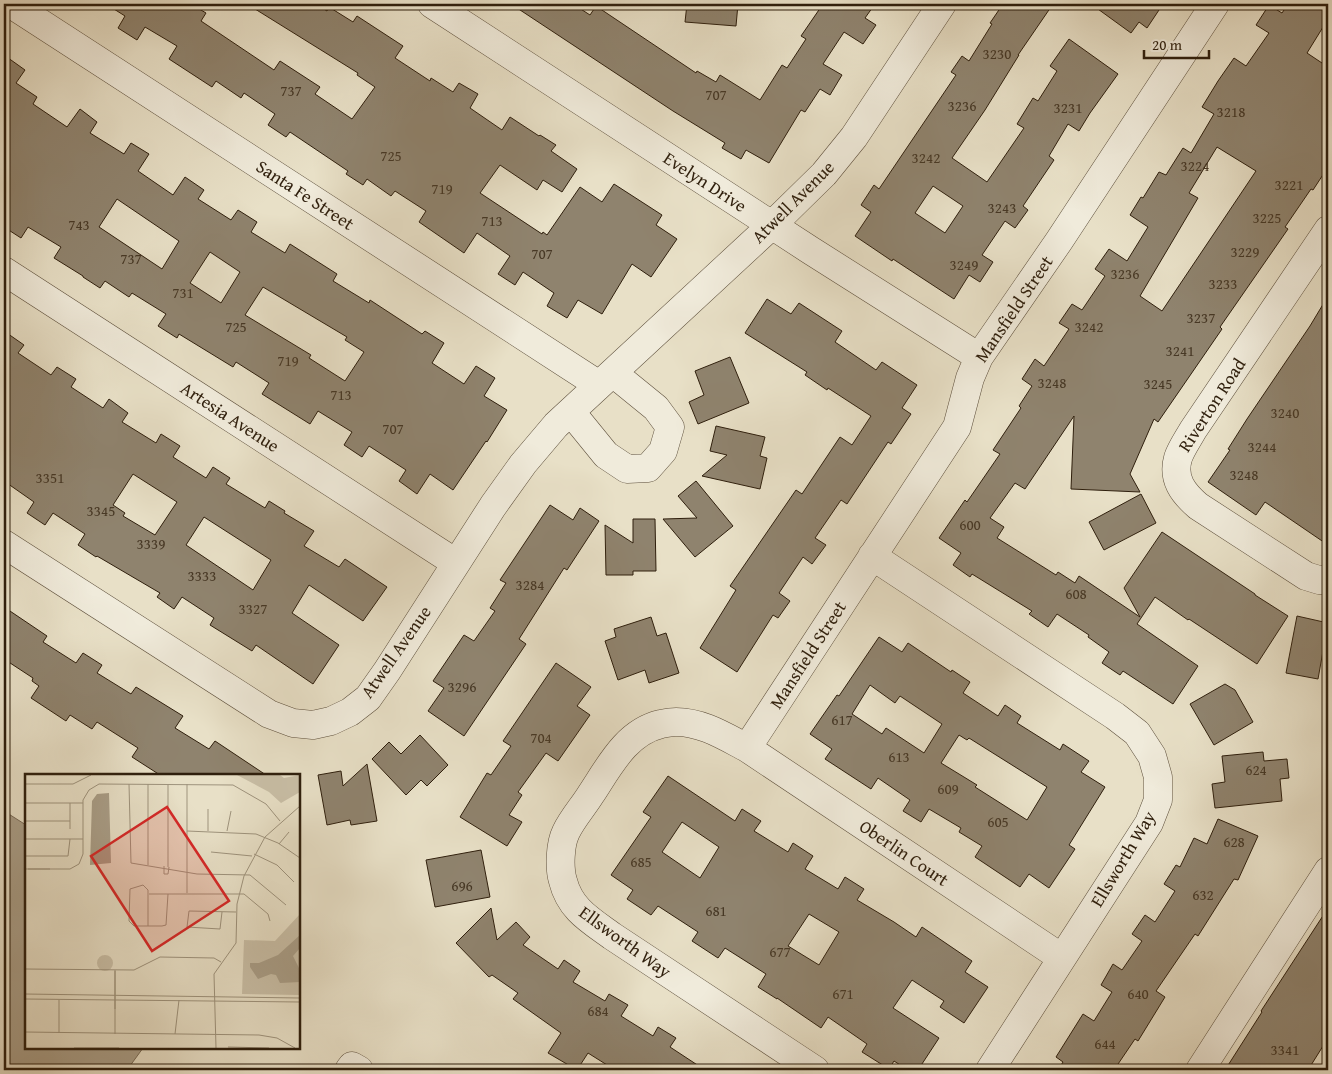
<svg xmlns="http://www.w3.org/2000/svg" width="1332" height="1074" viewBox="0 0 1332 1074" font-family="'Gentium Book Plus',serif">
<rect width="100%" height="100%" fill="#e8e0c7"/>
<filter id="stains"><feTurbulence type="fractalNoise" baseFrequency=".004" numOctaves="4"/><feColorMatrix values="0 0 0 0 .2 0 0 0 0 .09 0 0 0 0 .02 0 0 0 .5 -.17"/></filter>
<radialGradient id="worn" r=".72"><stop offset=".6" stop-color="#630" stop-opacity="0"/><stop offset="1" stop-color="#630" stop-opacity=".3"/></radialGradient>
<path fill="#a99e88" stroke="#786b57" d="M4 811 26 825V1048H143L127 1070H4Z"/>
<path fill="#8f836e" stroke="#2f1f0d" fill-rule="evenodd" d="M106 4H191L206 13 201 21 274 70 280 61 320 87 315 94 352 119 375 87 357 75 358 73 247 4H316L327 11 329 7 353 22 357 16 403 46 395 58 430 81 431 78 453 92 459 83 478 94 470 108 502 130 510 117 539 136 540 135 556 145 551 151 577 169 562 192 543 180 537 190 500 165 480 193 542 234 543 232 547 235 580 187 602 202 614 184 662 215 656 225 677 239 651 277 632 264 602 314 578 300 567 318 547 306 554 293 523 272 515 285 498 274 510 256 477 233 464 253 419 222 426 211 395 191 391 196 367 179 363 185 346 174 348 171 290 132 286 137 268 125 275 114 244 93 241 98 216 81 212 87 169 59 177 46 145 27 137 40 118 28 125 16Z
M511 4H573L590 15 596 6 696 73 697 71 716 82 720 75 760 100 782 65 787 68 806 39 801 36 823 4H875L865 18 876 25 863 44 844 32 823 64 842 75 830 95 820 89 805 112 801 110 769 163 746 150 741 159 722 148 725 143 673 111Z
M687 4H738L736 26 685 22Z
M1003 4H1053L1018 55H1019L985 110 952 158 987 182 1024 128 1017 124 1033 98 1038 101 1057 71 1050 66 1069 39 1118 74 1090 113 1079 131 1068 124 1049 156 1054 160 1023 206 1028 210 1015 228 1005 221 982 255 993 262 980 282 969 275 954 299 893 259 892 261 855 236 871 212 861 205 874 185 879 189 956 75 951 72 962 56 969 61 992 24 990 23ZM933 186 963 206 945 233 915 213Z
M1091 4H1151L1159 10 1147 28 1139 22 1131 33Z
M1288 4H1319L1328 9V19L1307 53 1328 67V167L1313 190 1311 189 1285 227 1288 229 1220 327 1222 329 1158 422 1154 419 1130 474 1140 492 1071 489 1074 416 1025 489 1015 483 990 518 1004 527 997 538 1056 575 1058 572 1075 583 1079 576 1140 617 1124 588 1162 532 1255 594V595L1288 616 1257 664 1189 619 1188 620 1155 597 1137 624 1198 666 1173 704 1123 671 1120 675 1102 663 1109 652 1088 637 1089 635 1057 614 1048 627 1029 614 1032 611 972 574 970 577 953 565 961 553 939 538 965 500 967 502 1000 454 993 450 1021 408 1019 406 1032 386 1022 379 1035 359 1044 366 1069 329 1059 323 1072 304 1082 310 1105 276 1095 269 1109 249 1127 261 1148 227 1130 215 1141 197 1143 198 1159 172 1166 175 1183 148 1191 153 1214 114 1202 107 1218 81 1234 58 1246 66 1269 33 1256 25 1269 5 1282 13ZM1217 147 1256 171 1162 311 1140 296 1198 198 1189 193Z
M4 55 25 70 16 83 37 97 33 104 67 127 80 109 97 122 90 133 124 154 131 143 149 154 138 171 173 195 185 177 204 190 198 199 231 220 238 210 257 222 251 232 285 253 290 244 337 274 333 281 369 303 370 300 422 334 425 331 444 343 432 363 464 384 476 366 495 378 484 396 507 410 487 442 486 441 453 490 430 474 417 494 399 481 406 470 369 446 362 457 344 445 352 432 318 411 310 424 262 394 269 383 236 362 233 367 179 334 177 338 158 326 166 314 132 293 129 297 105 281 100 288 83 277V276L54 258 61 247 28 227 21 238 4 227ZM117 199 179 241 162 269 99 227ZM210 252 240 272 221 303 190 283ZM263 287 347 337 345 340 364 352 345 381 309 358 311 355 245 315Z
M1328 296V545L1265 502 1256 515 1208 482 1230 450 1228 449 1247 419 1310 326Z
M767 299 791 314 799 303 842 331 835 342 876 370 882 362 917 385 902 408 911 414 891 444 888 442 847 504 841 500 815 538 826 545 812 564 803 557 779 593 790 601 778 618 773 615 737 672 700 648 736 590 730 586 796 490 802 494 840 437 852 445 871 416 828 388 827 390 805 375 807 372 745 333Z
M4 331 24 345 18 353 51 375 57 367 76 379 71 387 103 408 109 399 128 413 122 422 156 443 161 434 180 446 173 457 206 478 213 467 230 478 226 484 265 508 269 501 285 511 284 513 314 531 304 546 339 567 345 559 387 587 363 621 309 585 292 613 339 645 313 684 256 645 252 651 210 625 214 618 182 597 174 609 157 597 160 593 97 556 96 557 78 545 85 534 53 513 45 525 27 513 34 502 4 481ZM133 474 177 502 155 535 123 516 125 513 113 505ZM204 517 271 560 253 590 186 545Z
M730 357 749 403 698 424 689 402 704 395 695 371Z
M716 426 765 437 760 456 767 458 760 489 702 476 727 455 710 451Z
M696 481 733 526 695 557 663 519 697 518 678 496Z
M1141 494 1156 523 1104 550 1089 522Z
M550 505 573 520 580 508 599 521 567 570 564 568 519 639 526 644 464 736 428 711 444 688 433 681 464 635 474 641 495 611 490 608 506 583 500 580Z
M633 519H655L656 571H633V575H606L605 525 633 543Z
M4 607 47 636 43 642 76 663 83 653 102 665 97 673 131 694 136 687 183 716 175 728 209 749 215 741 266 775H160L132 757 138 748 97 722 92 729 70 715 66 721 31 698 39 686 32 681 33 678 4 659Z
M1297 616 1328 623 1318 679 1286 673Z
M651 617 657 636 666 633 679 673 649 683 645 670 618 680 605 641 616 637 614 629Z
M879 637 902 652 908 643 951 672 952 670 970 682 963 693 998 716 1005 705 1021 716 1017 723 1060 750 1063 744 1089 761 1081 772 1105 787 1069 845 1075 849 1049 888 1029 874 1020 887 975 857 982 846 959 832 961 828 929 809 921 822 903 811 910 800 878 778 871 789 825 759 832 749 810 734 837 695 839 696ZM870 685 895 703 900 696 942 724 924 753 886 728 882 734 852 714ZM959 735 967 740 969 738 1047 787 1027 820 975 787 977 785 941 763Z
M556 663 591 687 577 706 590 715 558 761 546 753 518 792 522 795 509 815 522 822 507 846 460 817 487 773 491 775 511 746 503 741Z
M1225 684 1235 690 1253 722 1214 745 1190 704Z
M420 735 448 765 427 786 421 780 406 795 372 759 389 742 401 754Z
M1263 752 1264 761 1287 759 1289 778 1280 779 1282 801 1215 808 1212 784 1225 782 1222 756Z
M367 764 377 821 351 825 350 820 327 825 318 775 341 771 343 786Z
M668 776 735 821 742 809 761 821 754 831 788 852 793 843 813 856 805 869 838 889 845 877 864 889 857 900 894 922 916 937 922 927 972 961 965 972 988 987 964 1023 940 1007 944 1001 912 980 893 1008 939 1038 918 1070H908L894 1061 889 1069 862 1052 867 1044 828 1017 821 1028 777 998V999L758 987 766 974 725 948 718 958 692 941 698 932 658 906 651 915 627 899 633 890 611 875 651 817 643 812ZM682 822 719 847 700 878 662 852ZM809 914 839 932 819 965 788 946Z
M1218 819 1258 836 1238 880 1234 879 1198 936 1195 934 1156 991 1165 997 1138 1041 1135 1039 1114 1070H1058L1063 1062 1056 1057 1083 1014 1094 1021 1112 992 1101 985 1113 964 1122 970 1142 941 1132 934 1145 915 1155 922 1175 891 1164 884 1176 865 1180 867 1194 838 1207 844Z
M481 850 490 897 435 907 426 860Z
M491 908 497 940 516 922 530 937 523 945 558 969 564 960 580 971 573 982 605 1001 609 994 628 1005 621 1016 653 1036 658 1027 676 1038 670 1047 705 1070H615L588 1053 577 1070 548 1053 561 1033 513 999 518 993 492 975 489 977 456 943Z
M1328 908V1038L1308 1070H1225L1262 1012 1261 1011Z"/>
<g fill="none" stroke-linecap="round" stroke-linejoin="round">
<defs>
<path id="minor" d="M11 4 599 385
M432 4 810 250 979 357
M1328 230 1193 430C1188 439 1181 449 1178 458 1172 479 1183 493 1198 506L1306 576 1319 580H1328
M4 271 456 563
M571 412 606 455 627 469 648 468 663 451 670 427 656 408 613 373
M4 544 269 714 293 723 313 725 331 721 350 712 368 698 387 671 493 506 523 464 556 425 772 225 824 174 854 137 942 4
M872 556 1115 716 1137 733 1152 756 1158 777V800L1149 823 990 1070
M747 748 957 427 970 378 979 357 1059 241 1215 4
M349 1070 352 1066 359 1070
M815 1070 612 936C590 920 570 909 563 881 559 868 560 844 566 832 572 819 583 807 591 794 609 767 626 732 661 724 666 723 671 722 676 722 702 722 724 736 747 748L1062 958
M1200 1070 1328 871"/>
</defs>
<use href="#minor" stroke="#5d4f3c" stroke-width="29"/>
<use href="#minor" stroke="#f0ebdb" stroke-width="28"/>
</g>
<g text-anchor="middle" stroke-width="5" stroke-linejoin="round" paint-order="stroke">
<g font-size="15" fill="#473825">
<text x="997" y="59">3230</text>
<text x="291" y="96">737</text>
<text x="716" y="100">707</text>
<text x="962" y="111">3236</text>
<text x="1068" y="113">3231</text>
<text x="1231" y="117">3218</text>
<text x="391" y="161">725</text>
<text x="926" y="163">3242</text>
<text x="1195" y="171">3224</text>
<text x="1289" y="190">3221</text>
<text x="442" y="194">719</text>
<text x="1002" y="213">3243</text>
<text x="1267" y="223">3225</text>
<text x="492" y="226">713</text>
<text x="79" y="230">743</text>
<text x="1245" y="257">3229</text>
<text x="542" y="259">707</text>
<text x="131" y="264">737</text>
<text x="964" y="270">3249</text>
<text x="1125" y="279">3236</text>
<text x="1223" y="289">3233</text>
<text x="183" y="298">731</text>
<text x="1201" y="323">3237</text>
<text x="236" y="332">725</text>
<text x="1089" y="332">3242</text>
<text x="1180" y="356">3241</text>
<text x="288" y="366">719</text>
<text x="1052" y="388">3248</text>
<text x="1158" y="389">3245</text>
<text x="341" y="400">713</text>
<text x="1285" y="418">3240</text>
<text x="393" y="434">707</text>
<text x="1262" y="452">3244</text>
<text x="1244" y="480">3248</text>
<text x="50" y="483">3351</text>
<text x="101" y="516">3345</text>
<text x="970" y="530">600</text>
<text x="151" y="549">3339</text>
<text x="202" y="581">3333</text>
<text x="530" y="590">3284</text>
<text x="1076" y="599">608</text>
<text x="253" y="614">3327</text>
<text x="462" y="692">3296</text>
<text x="842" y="725">617</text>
<text x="541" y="743">704</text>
<text x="899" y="762">613</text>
<text x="1256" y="775">624</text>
<text x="948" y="794">609</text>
<text x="998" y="827">605</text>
<text x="1234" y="847">628</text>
<text x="641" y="867">685</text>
<text x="462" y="891">696</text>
<text x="1203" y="900">632</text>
<text x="716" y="916">681</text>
<text x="780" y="957">677</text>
<text x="843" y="999">671</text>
<text x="1138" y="999">640</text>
<text x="598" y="1016">684</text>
<text x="1105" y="1049">644</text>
<text x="1285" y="1055">3341</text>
</g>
<g font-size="18" fill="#2f1f0d" stroke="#f0ebdb">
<text transform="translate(705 182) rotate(33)" y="6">Evelyn Drive</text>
<text transform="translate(305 195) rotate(33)" y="6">Santa Fe Street</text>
<text transform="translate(793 202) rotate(-45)" y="6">Atwell Avenue</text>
<text transform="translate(1014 309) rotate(-56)" y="6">Mansfield Street</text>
<text transform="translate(1212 405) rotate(-57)" y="6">Riverton Road</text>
<text transform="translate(230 417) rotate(33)" y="6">Artesia Avenue</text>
<text transform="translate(396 652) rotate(-55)" y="6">Atwell Avenue</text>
<text transform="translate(808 655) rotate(-57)" y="6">Mansfield Street</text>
<text transform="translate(904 853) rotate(34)" y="6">Oberlin Court</text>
<text transform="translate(1123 859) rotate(-59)" y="6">Ellsworth Way</text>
<text transform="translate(625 942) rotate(36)" y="6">Ellsworth Way</text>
</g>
</g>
<g transform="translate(25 774)">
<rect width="275" height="275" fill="#e8e0c7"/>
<path d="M212 1H255L259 4 275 1V18L256 29 244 18ZM275 140V221L217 220 219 166 250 167ZM72 189a8 8 0 1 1 16 0a8 8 0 1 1-16 0Z" fill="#c9bfa7"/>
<path d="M84 19 86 89 65 91 67 27 72 20ZM275 161V174L268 182 275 196V208L255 209 251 201 246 200 233 205 225 193V189H234L253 181Z" fill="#a99e88"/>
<path fill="none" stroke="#9e937d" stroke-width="1" d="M0 10H48L66 1M104 10 106 89 172 100 225 101 261 131M123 10V91M162 10V119M0 29H58M0 47H45M45 55V29M162 57 231 60 253 69 275 84M183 57V35M202 57 206 37M0 65H58M254 70 264 58M186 78 227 82M229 80 252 91 269 108M0 82H43L45 65M139 92V100H143L144 93M143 93V10M0 95H25M3 95H45L54 90 58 80V26L64 16 74 10 208 11 241 30 255 47M124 120H219L243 140 245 147M197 138 195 155 162 153 164 137 211 138M123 152V116L118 111 105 115 104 147 109 152H137L141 151 143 120M0 195 109 196 135 183 189 184 196 188M0 220 275 224M0 225 275 228M90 235V197M0 258 234 261 252 264 270 274M34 259V226M90 260V196M150 260 154 226M203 273 244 274M49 274H94M191 274 189 200 211 169 212 130 219 102 240 63 275 32"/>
<path fill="#d62828" fill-opacity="0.15" stroke="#d62828" stroke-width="2.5" d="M142 33 204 127 127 177 66 82Z"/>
<rect width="275" height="275" fill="none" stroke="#2f1f0d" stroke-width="2.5"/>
</g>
<rect width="1332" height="1074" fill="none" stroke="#e8e0c7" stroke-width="20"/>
<rect x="5" y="5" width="1322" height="1064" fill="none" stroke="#2f1f0d" stroke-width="2.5"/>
<rect x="10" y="10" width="1312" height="1054" fill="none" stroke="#2f1f0d"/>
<path d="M1144 50v8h65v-8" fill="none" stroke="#2f1f0d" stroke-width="2.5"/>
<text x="1152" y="50" font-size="15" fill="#2f1f0d" stroke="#f0ebdb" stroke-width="4" paint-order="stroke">20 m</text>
<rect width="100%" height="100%" filter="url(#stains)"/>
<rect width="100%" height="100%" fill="url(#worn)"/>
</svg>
